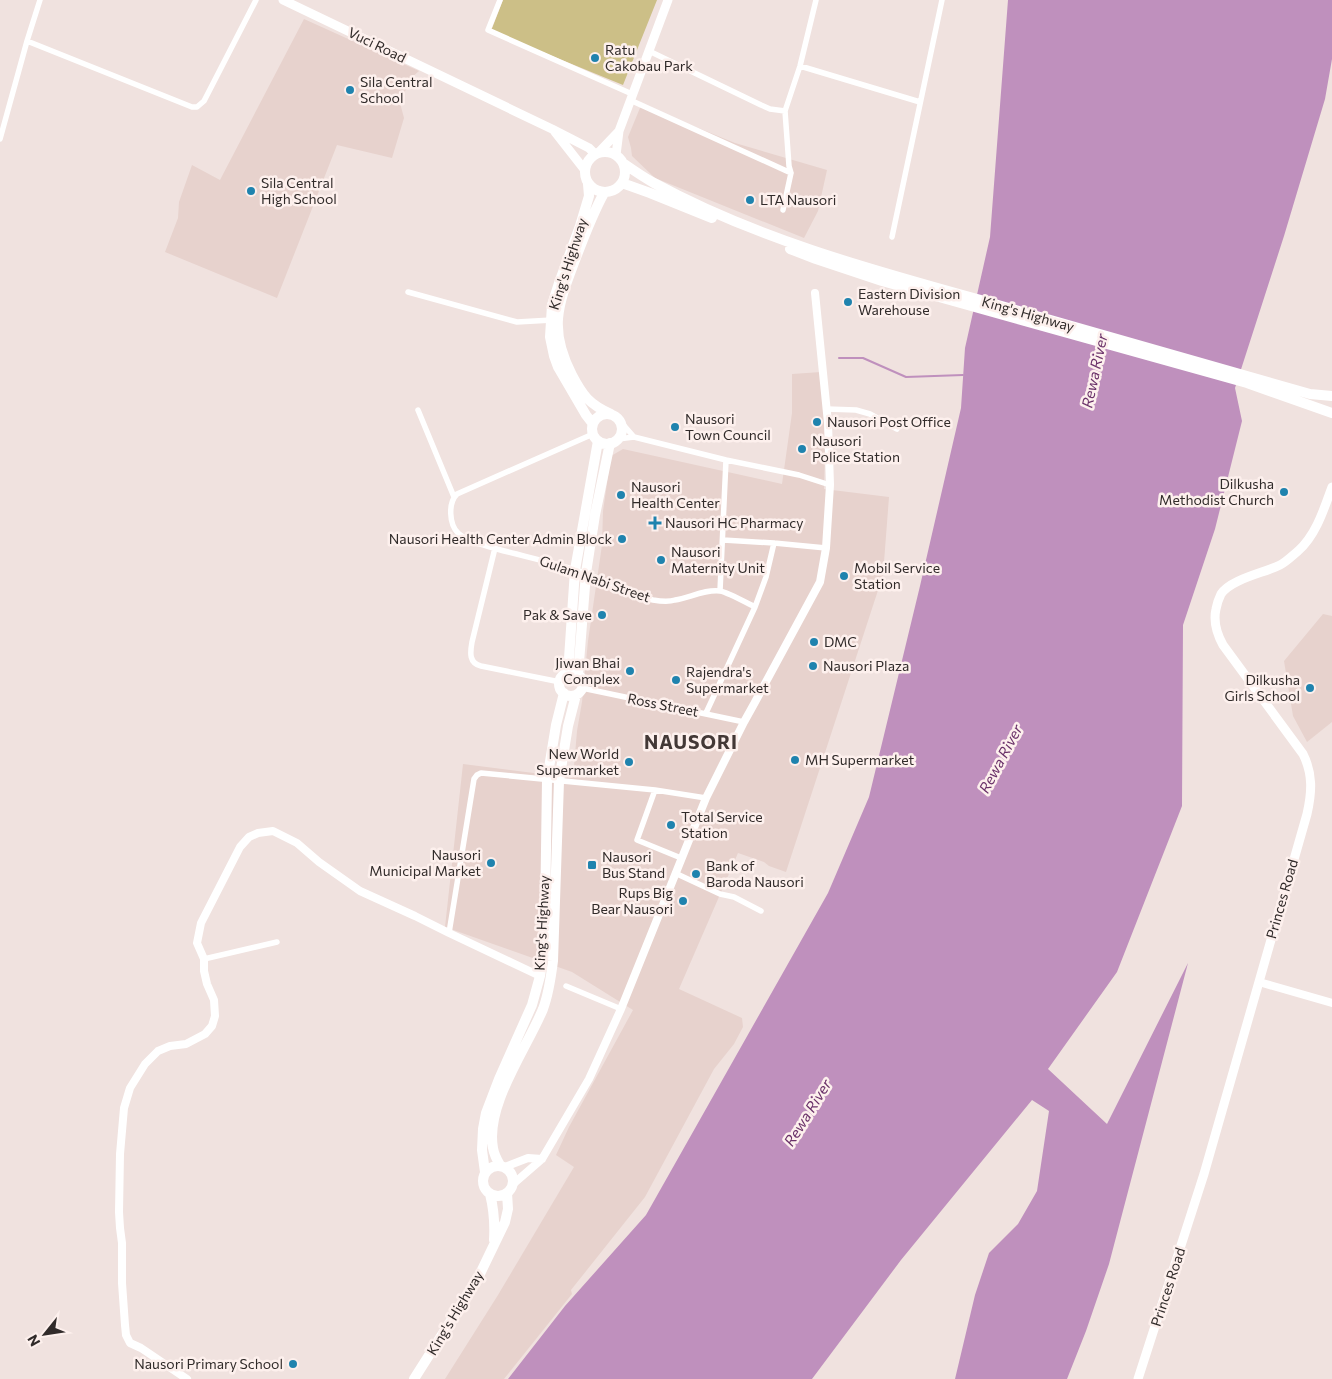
<svg xmlns="http://www.w3.org/2000/svg" width="1332" height="1379" viewBox="0 0 1332 1379" font-family="Commissioner,sans-serif">
<rect width="100%" height="100%" fill="#f0e2df"/>
<path fill="#e7d2cd" d="M304 19 419 71 411 78 400 103 404 118 392 158 337 145 277 298 165 252 178 218 179 202 192 165 220 180Z
M642 103 686 123 735 143 827 170 818 211 804 238 655 178 632 156 631 148 628 137Z
M821 372 826 414 824 489 889 497 883 575 786 872 769 866 764 862 738 853 679 989 742 1018 743 1027 734 1044 714 1069 645 1197 571 1290 572 1294 504 1379H445L498 1295 574 1167 556 1155 569 1127 633 1010 572 972 445 927 463 764 573 778 577 731 582 702 588 641 602 545 603 511 611 456 623 449 782 484 792 413V374Z
M1323 614 1332 616V722L1307 742 1293 716 1284 661Z"/>
<path fill="#ccbf87" d="M503 0H657L623 85 491 31Z"/>
<path fill="#bf90bd" d="M1008 0H1332V59L1325 99 1284 236 1235 388 1242 421 1215 529 1183 625 1182 806 1117 972 1048 1069 1107 1124 1188 963 1109 1264 1086 1331 1067 1379H955L975 1295 989 1253 1018 1224 1037 1191 1049 1111 1032 1100 901 1260 812 1379H508L565 1306 646 1215 828 893 869 797 920 586 961 408 965 348 990 237Z"/>
<g fill="none" stroke-linecap="round" stroke-linejoin="round">
<path stroke="#bf90bd" stroke-width="2" d="M839 358H863L906 377 963 375"/>
<path stroke="#fff" stroke-width="5.5" d="M500 0 488 30 632 94
M27 41 192 107H197L204 101 256 0
M649 51 761 105 770 109 785 111
M800 66 920 102
M630 100 791 173
M0 139 27 41 40 0
M783 210 791 173 789 166 785 111 800 66 816 0
M892 237 942 0
M408 292 517 322 552 320
M827 409 856 410 870 414 897 429
M418 410 454 497
M620 421 634 437
M593 434 457 494C448 503 449 524 458 533 468 542 484 545 497 549 526 557 556 563 585 573 608 581 629 595 653 600 659 601 669 602 675 600 689 598 705 589 720 591 727 592 747 603 755 607
M618 439 634 437 726 460 799 475 830 485
M723 540 774 543 826 548
M495 548 472 642C470 653 469 663 481 666L560 682
M720 591 726 460
M582 688 744 722
M706 713 755 607 766 577 774 543
M655 790 637 840 681 858
M675 873 720 894 734 897 761 911
M449 933 474 779 477 775 481 773 655 790 706 798
M204 959 277 942
M566 986 621 1009"/>
<path stroke="#fff" stroke-width="8" d="M1259 982 1332 1003
M505 1167 528 1158 542 1159
M512 1185 542 1159 589 1079 621 1009 706 798 744 722 754 704 820 582 826 548 830 485 828 423 815 293
M187 1379 141 1348 130 1343 126 1335 125 1325 122 1283V1243L120 1228 119 1212 120 1154 124 1108 130 1088 145 1064 158 1051 170 1046 186 1044 205 1034 212 1026 215 1016 214 1000 207 984 204 971V959L197 943 201 923 240 847 249 837 258 833 273 831 297 843 319 862 360 891 415 916 449 933 540 976"/>
<path stroke="#fff" stroke-width="9" d="M283 0 552 129 589 148 595 154
M555 132 584 169"/>
<path stroke="#fff" stroke-width="9" d="M599 152 619 131
M616 155 619 131 668 0
M1138 1379 1204 1174 1307 814C1312 792 1313 774 1303 754L1223 645C1217 634 1213 622 1216 609 1217 604 1219 598 1221 594 1231 579 1264 573 1280 565 1286 562 1292 556 1298 551 1316 535 1324 509 1332 487"/>
<path stroke="#fff" stroke-width="10" d="M585 172a20 20 0 1 1 40 0a20 20 0 1 1-40 0Z
M623 163C633 170 643 177 654 183 757 239 872 270 984 301 1092 332 1201 363 1310 394L1332 396
M622 183 650 193 712 218
M588 184 589 196 580 226 559 283 552 305 550 337 554 356 558 367 586 415 593 424
M604 193C593 213 585 234 577 255 559 303 547 327 572 375 583 396 589 404 611 414
M790 249 816 259 882 281 1247 383 1332 413
M592 429a15 15 0 1 1 30 0a15 15 0 1 1-30 0Z
M559 684a12 12 0 1 1 24 0a12 12 0 1 1-24 0Z
M568 673 575 570 598 441
M578 675 586 573 595 515 610 443
M500 1165C497 1160 494 1154 493 1148 485 1105 527 1048 543 1009 549 993 551 977 553 961L559 781 568 726 576 695
M483 1181a15 15 0 1 1 30 0a15 15 0 1 1-30 0Z
M485 1172 482 1150 483 1129 486 1113 499 1079 532 1005 540 976 543 957 545 919 547 780 556 725 564 693
M490 1194C494 1210 495 1223 494 1240
M414 1379 478 1278 505 1222 508 1209 507 1193"/>
</g>
<g fill="#1f83ae" stroke="#fdf0ed" stroke-width="2">
<circle cx="595" cy="58" r="5"/>
<circle cx="350" cy="90" r="5"/>
<circle cx="251" cy="191" r="5"/>
<circle cx="750" cy="200" r="5"/>
<circle cx="848" cy="302" r="5"/>
<circle cx="817" cy="422" r="5"/>
<circle cx="675" cy="427" r="5"/>
<circle cx="802" cy="449" r="5"/>
<circle cx="1284" cy="492" r="5"/>
<circle cx="621" cy="495" r="5"/>
<path d="M652.5 515.5h5v5h5v5h-5v5h-5v-5h-5v-5h5z"/>
<circle cx="622" cy="539" r="5"/>
<circle cx="661" cy="560" r="5"/>
<circle cx="844" cy="576" r="5"/>
<circle cx="602" cy="615" r="5"/>
<circle cx="814" cy="642" r="5"/>
<circle cx="813" cy="666" r="5"/>
<circle cx="630" cy="671" r="5"/>
<circle cx="676" cy="680" r="5"/>
<circle cx="1310" cy="688" r="5"/>
<circle cx="795" cy="760" r="5"/>
<circle cx="629" cy="762" r="5"/>
<circle cx="671" cy="825" r="5"/>
<circle cx="491" cy="863" r="5"/>
<rect x="587" y="860" width="10" height="10" rx="2.5"/>
<circle cx="696" cy="874" r="5"/>
<circle cx="683" cy="901" r="5"/>
<circle cx="293" cy="1364" r="5"/>
</g>
<g text-anchor="middle" stroke-width="5" stroke-linejoin="round" paint-order="stroke">
<g font-size="14" fill="#312b2a" stroke="#fdf0ed">
<text transform="translate(377 45) rotate(26)" y="5">Vuci Road</text>
<text transform="translate(568 264) rotate(-72)" y="5">King's Highway</text>
<text transform="translate(1028 314) rotate(16)" y="5">King's Highway</text>
<text transform="translate(595 579) rotate(19)" y="5">Gulam Nabi Street</text>
<text transform="translate(663 705) rotate(11)" y="5">Ross Street</text>
<text transform="translate(1282 899) rotate(-74)" y="5">Princes Road</text>
<text transform="translate(542 923) rotate(-87)" y="5">King's Highway</text>
<text transform="translate(1168 1287) rotate(-72)" y="5">Princes Road</text>
<text transform="translate(455 1313) rotate(-59)" y="5">King's Highway</text>
</g>
<g font-size="14" fill="#312b2a" stroke="#fdf0ed" text-anchor="start">
<text x="605" y="55">Ratu<tspan x="605" dy="16">Cakobau Park</tspan></text>
<text x="360" y="87">Sila Central<tspan x="360" dy="16">School</tspan></text>
<text x="261" y="188">Sila Central<tspan x="261" dy="16">High School</tspan></text>
<text x="760" y="205">LTA Nausori</text>
<text x="858" y="299">Eastern Division<tspan x="858" dy="16">Warehouse</tspan></text>
<text x="685" y="424">Nausori<tspan x="685" dy="16">Town Council</tspan></text>
<text x="827" y="427">Nausori Post Office</text>
<text x="812" y="446">Nausori<tspan x="812" dy="16">Police Station</tspan></text>
<text x="1274" y="489" text-anchor="end">Dilkusha<tspan x="1274" dy="16">Methodist Church</tspan></text>
<text x="631" y="492">Nausori<tspan x="631" dy="16">Health Center</tspan></text>
<text x="665" y="528">Nausori HC Pharmacy</text>
<text x="612" y="544" text-anchor="end">Nausori Health Center Admin Block</text>
<text x="671" y="557">Nausori<tspan x="671" dy="16">Maternity Unit</tspan></text>
<text x="854" y="573">Mobil Service<tspan x="854" dy="16">Station</tspan></text>
<text x="592" y="620" text-anchor="end">Pak &amp; Save</text>
<text x="824" y="647">DMC</text>
<text x="620" y="668" text-anchor="end">Jiwan Bhai<tspan x="620" dy="16">Complex</tspan></text>
<text x="823" y="671">Nausori Plaza</text>
<text x="686" y="677">Rajendra's<tspan x="686" dy="16">Supermarket</tspan></text>
<text x="1300" y="685" text-anchor="end">Dilkusha<tspan x="1300" dy="16">Girls School</tspan></text>
<text x="619" y="759" text-anchor="end">New World<tspan x="619" dy="16">Supermarket</tspan></text>
<text x="805" y="765">MH Supermarket</text>
<text x="681" y="822">Total Service<tspan x="681" dy="16">Station</tspan></text>
<text x="481" y="860" text-anchor="end">Nausori<tspan x="481" dy="16">Municipal Market</tspan></text>
<text x="602" y="862">Nausori<tspan x="602" dy="16">Bus Stand</tspan></text>
<text x="706" y="871">Bank of<tspan x="706" dy="16">Baroda Nausori</tspan></text>
<text x="673" y="898" text-anchor="end">Rups Big<tspan x="673" dy="16">Bear Nausori</tspan></text>
<text x="283" y="1369" text-anchor="end">Nausori Primary School</text>
</g>
<g font-size="15" font-style="italic" fill="#6a3169" stroke="#fdf0ed">
<text transform="translate(1095 371) rotate(-78)" y="5">Rewa River</text>
<text transform="translate(1001 759) rotate(-62)" y="5">Rewa River</text>
<text transform="translate(808 1113) rotate(-58)" y="5">Rewa River</text>
</g>
<g font-size="19" font-weight="bold" letter-spacing="1" fill="#433836" stroke="#fdf0ed">
<text x="691" y="749">NAUSORI</text>
</g>
</g>
<g transform="translate(45 1334) rotate(240)" stroke="#fdf0ed" stroke-width="4" paint-order="stroke">
<path d="M0-4L9 19L0 12L-9 19Z" fill="#312b2a"/>
<text y="-8" font-size="14" font-weight="bold" text-anchor="middle" fill="#312b2a">N</text>
</g>
</svg>
